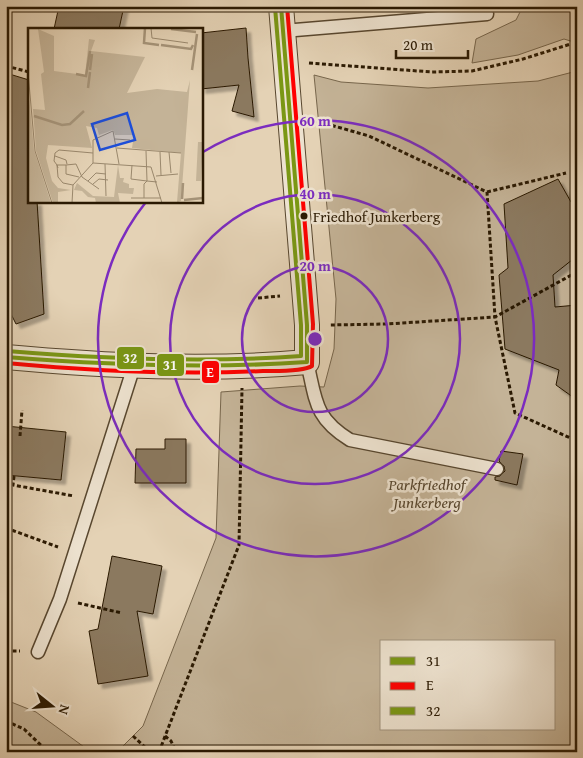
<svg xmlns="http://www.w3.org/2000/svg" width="583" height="758" viewBox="0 0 583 758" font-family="'Gentium Book Plus',serif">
<defs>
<filter id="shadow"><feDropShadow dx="4.5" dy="4.5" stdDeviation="1" flood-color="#0004"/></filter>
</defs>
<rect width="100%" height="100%" fill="#e4d2b5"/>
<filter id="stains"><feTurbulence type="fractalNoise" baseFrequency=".004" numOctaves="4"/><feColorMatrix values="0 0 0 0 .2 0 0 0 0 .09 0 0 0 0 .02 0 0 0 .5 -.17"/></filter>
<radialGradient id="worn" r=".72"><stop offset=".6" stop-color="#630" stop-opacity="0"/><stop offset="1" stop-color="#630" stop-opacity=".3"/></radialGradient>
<path fill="#c4b397" stroke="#77664c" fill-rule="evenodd" d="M523 6H577V43L564 39 518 55 472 63 476 39 516 20Z
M577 71V752H117L143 726 216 538 221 392 300 386 324 387 334 349 336 299 314 75 341 82 428 88 538 81ZM382 642H554V729H382Z
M6 700 36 712 91 752H6Z"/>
<path fill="#8b795f" stroke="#2a1902" filter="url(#shadow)" d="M59 6H124L119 29H54Z
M246 28 248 58 254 117 232 111 239 85 201 89V33Z
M6 73 29 80V201H37L44 314 16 324 6 304Z
M558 179 571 202H577V256L553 275 555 307 577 305V400L556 385 559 370 505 349 499 275 508 268 504 204Z
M6 426 66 432 61 480 6 475Z
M165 439H186V483H135L136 449H165Z
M501 451 523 454 517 485 495 480V477L500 476 505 471 504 466 499 461Z
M112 556 162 566 153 614 137 611 148 676 98 684 89 631 98 629Z"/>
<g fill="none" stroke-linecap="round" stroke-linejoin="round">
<defs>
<path id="lane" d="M283 31 487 14
M307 362C316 400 314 418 350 440L497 469
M38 652 60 599 134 366"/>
<path id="street" d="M6 357C106 366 207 371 307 362V325L281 6"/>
</defs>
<use href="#lane" stroke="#58472f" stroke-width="15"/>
<use href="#street" stroke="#58472f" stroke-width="26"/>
<path stroke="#2a1902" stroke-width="3" stroke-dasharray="4 2.5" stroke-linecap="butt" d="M309 63 432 72 472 71 523 59 577 42
M6 66 29 72
M313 120 369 136 487 192 495 317 387 324 330 325
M487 192 566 173
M577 272 495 317 515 413 577 441
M258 298 280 296
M20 436 22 410
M14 476 13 485 74 496
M6 528 58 547
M78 603 122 613
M6 651H20
M6 721 24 729 48 752
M133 736 150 752
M165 736 171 741 176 752
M159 752 239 545 242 388"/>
<use href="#lane" stroke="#ede2cf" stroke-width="12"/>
<use href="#street" stroke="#ede2cf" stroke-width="24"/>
<defs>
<path id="bus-1" d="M6 357C107 365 206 369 307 362V325L281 6"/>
<path id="bus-2" d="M6 363C92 371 177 375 263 371 274 371 303 372 312 366L313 324 287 6"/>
<path id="bus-3" d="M7 351C105 359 202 363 301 356V325L275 7"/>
</defs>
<use href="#bus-1" stroke="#ede2cf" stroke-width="8"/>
<use href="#bus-2" stroke="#ede2cf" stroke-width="8"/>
<use href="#bus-3" stroke="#ede2cf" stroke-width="8"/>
<use href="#bus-1" stroke="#7a9714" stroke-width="4"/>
<use href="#bus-2" stroke="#f00" stroke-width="4"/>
<use href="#bus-3" stroke="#7a9714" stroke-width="4"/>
</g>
<g fill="none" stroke="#7b2cbf" stroke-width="2.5">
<circle cx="315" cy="339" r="73"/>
<circle cx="315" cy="339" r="145"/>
<path d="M203 152A218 218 0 1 1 146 202"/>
</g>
<circle fill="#2a1902" stroke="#ede2cf" stroke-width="2" cx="304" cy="216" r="4.5"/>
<g text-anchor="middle" stroke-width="5" stroke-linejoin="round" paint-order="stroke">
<g font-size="15" fill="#2a1902" stroke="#ede2cf" text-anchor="start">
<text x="313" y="222">Friedhof Junkerberg</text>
</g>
<g font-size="16" font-style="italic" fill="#58472f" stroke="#ede2cf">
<text x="427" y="490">Parkfriedhof<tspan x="427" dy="18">Junkerberg</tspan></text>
</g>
</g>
<g transform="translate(28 28)">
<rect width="175" height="175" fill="#e4d2b5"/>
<path d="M10 1 26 8V43L57 47 61 11 67 12 63 23 117 29 99 65 129 61 159 64 162 52 153 173 148 175 147 174H149L153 125 104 120 106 107H87L85 102 71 107 67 93 69 100 58 98 64 120 20 117 18 130 24 153 30 160 43 162 30 164V175H34H25L8 123 5 81 17 82 13 46 16 44ZM0 58 6 122 23 175H0ZM170 114H175L173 153H168ZM90 137 92 150H96L95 154 101 156V160H106L105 166 90 165 92 175H68L67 170 60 169 54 163 46 162 49 155 65 168 86 169Z" fill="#c4b397"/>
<path fill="none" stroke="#a59378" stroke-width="2.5" d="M117 0 116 15 131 17M143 1 168 4M133 17 163 21 165 17M62 42 64 26M164 42 169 6M48 46 58 48 62 23M60 60 62 44M6 88 34 97 42 96 56 83M154 171 155 155M156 172 175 170"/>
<path fill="none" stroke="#9a886d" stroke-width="1" d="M123 0 124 10 160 15M0 44 7 123 24 175M87 111 102 112M89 120 153 125M118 123 119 153 129 154M132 124 133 147M141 124 143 145M27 128 38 132 39 136M65 135 123 139 134 175M65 135V112L85 103 91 136M77 136 78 168M38 137 48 136 54 149 71 161M104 137 103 151 119 153 116 156V170M30 140 29 137 30 149 35 155 45 157M128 148 150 146M51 149 38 146V137H29L26 133 27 125 31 122 65 125M60 153 68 145 78 146M65 156 71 151 80 152M103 170H133M44 175 45 157 65 135"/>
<path fill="#1d4ed8" fill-opacity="0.15" stroke="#1d4ed8" stroke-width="2.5" d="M99 85 107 112 72 122 64 96Z"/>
<rect width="175" height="175" fill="none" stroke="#2a1902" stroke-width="2.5"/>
</g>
<circle cx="315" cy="339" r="8" fill="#7b2cbf" stroke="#ede2cf" stroke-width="2.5"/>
<g font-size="15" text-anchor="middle" font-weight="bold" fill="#7b2cbf" stroke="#ede2cf" stroke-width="5" stroke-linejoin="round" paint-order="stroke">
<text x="315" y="126">60 m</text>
<text x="315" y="199">40 m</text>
<text x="315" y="271">20 m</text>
</g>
<g stroke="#ede2cf" stroke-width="2">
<rect x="116" y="346" width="29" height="24" rx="5" fill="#7a9714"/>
<rect x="156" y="353" width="29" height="24" rx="5" fill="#7a9714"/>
<rect x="201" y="360" width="19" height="24" rx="5" fill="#f00"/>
</g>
<g font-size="14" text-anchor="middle" font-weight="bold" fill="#fff">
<text x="130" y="363">32</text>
<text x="170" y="370">31</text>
<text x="210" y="377">E</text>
</g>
<rect width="583" height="758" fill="none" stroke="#e4d2b5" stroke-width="25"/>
<rect x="8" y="8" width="568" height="743" fill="none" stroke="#2a1902" stroke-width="2.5"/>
<rect x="12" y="12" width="558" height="733" fill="none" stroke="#2a1902"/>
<rect x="380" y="640" width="175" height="90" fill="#ede2cf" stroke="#9f927d"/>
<rect x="390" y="657" width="25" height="8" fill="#7a9714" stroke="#9f927d"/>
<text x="426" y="666" font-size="15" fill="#2a1902">31</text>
<rect x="390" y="682" width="25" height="8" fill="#ff0000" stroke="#9f927d"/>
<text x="426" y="690" font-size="15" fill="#2a1902">E</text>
<rect x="390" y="707" width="25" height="8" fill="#7a9714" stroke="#9f927d"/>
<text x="426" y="716" font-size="15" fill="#2a1902">32</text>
<g transform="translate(52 706) rotate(107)" stroke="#ede2cf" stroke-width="4" paint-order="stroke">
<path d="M0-4L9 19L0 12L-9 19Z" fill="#2a1902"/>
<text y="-8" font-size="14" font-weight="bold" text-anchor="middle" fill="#2a1902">N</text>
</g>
<path d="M396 50v8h72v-8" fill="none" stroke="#2a1902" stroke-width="2.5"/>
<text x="403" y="50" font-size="15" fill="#2a1902" stroke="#ede2cf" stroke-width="4" paint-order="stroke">20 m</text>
<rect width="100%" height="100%" filter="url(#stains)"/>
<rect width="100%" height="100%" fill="url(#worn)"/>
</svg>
